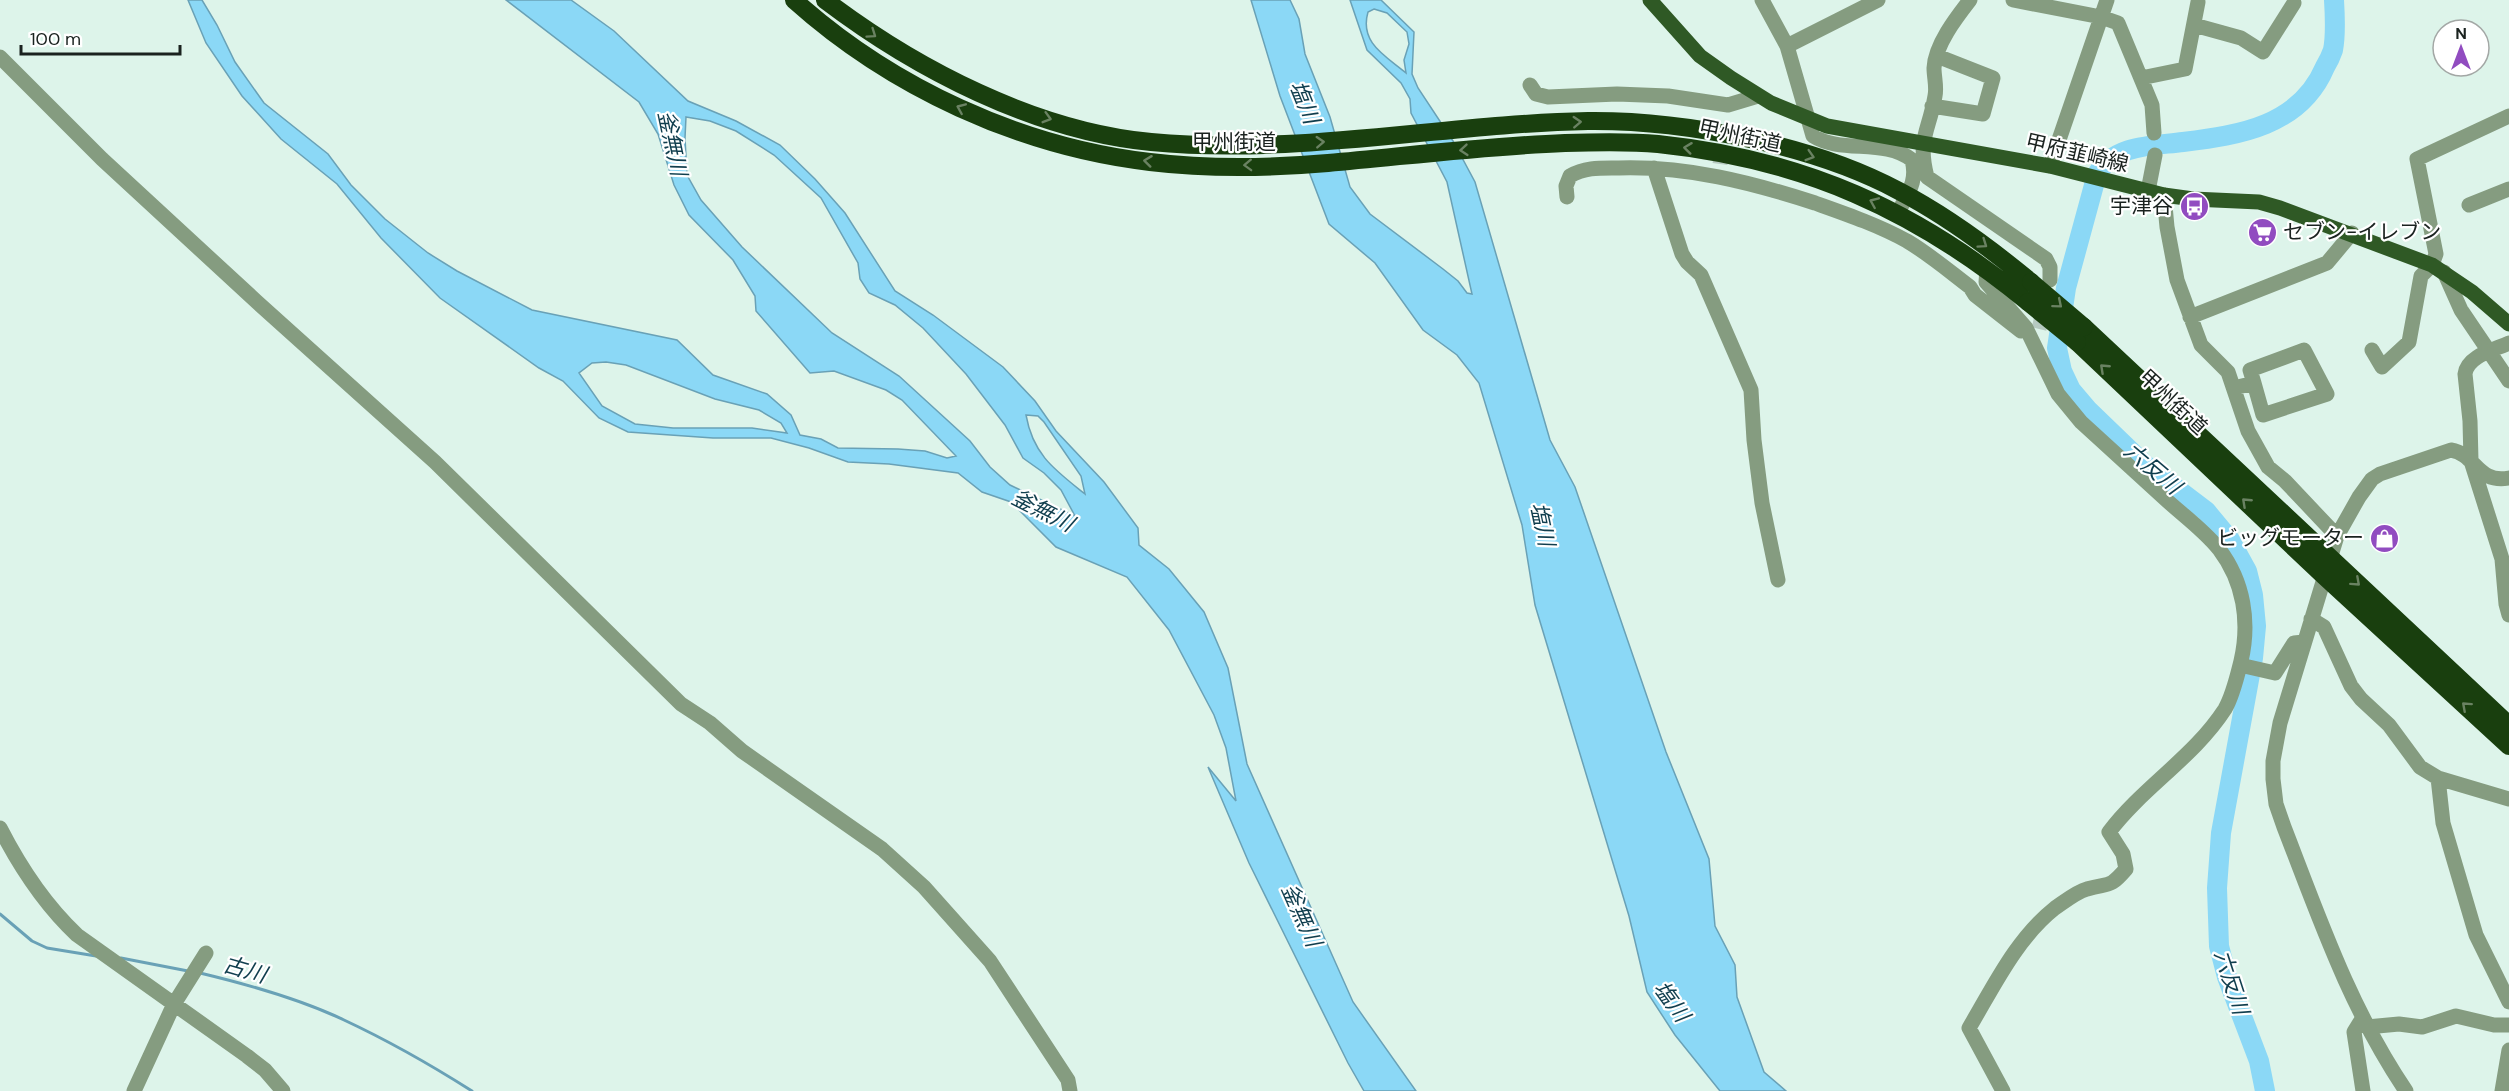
<svg xmlns="http://www.w3.org/2000/svg" width="2509" height="1091" viewBox="0 0 2509 1091" font-family="'DM Sans','Noto Sans JP',sans-serif">
<rect width="100%" height="100%" fill="#ddf4ea"/>
<path fill="#8bd8f6" stroke="#69a1b6" stroke-width="1.5" fill-rule="evenodd" d="M188 0H202L217 25 235 62 264 103 328 154 351 185 385 219 428 253 457 271 532 310 677 340 713 375 767 394 791 415 800 435 821 439 838 448 898 449 925 451 947 458 956 456 902 400 886 390 834 371 810 373 756 311 755 296 733 260 689 215 674 185 658 134 639 102 506 0H571L614 31 688 101 736 121 780 145 815 179 845 213 895 291 933 315 1003 367 1035 401 1056 431 1104 482 1138 528 1139 545 1169 569 1204 612 1228 668 1247 764 1353 1002 1416 1091H1364L1348 1063 1249 863 1208 767 1236 801 1226 748 1214 715 1169 630 1127 577 1056 547 1011 502 982 492 958 473 889 464 848 462 809 448 771 438H713L628 432 599 418 563 381 539 368 440 298 381 238 337 184 281 139 242 96 206 43ZM686 117 710 121 736 131 774 155 821 198 858 263 860 279 869 293 895 305 923 328 966 374 1005 425 1023 458 1044 473 1061 490 1075 516 1010 485 990 467 970 441 899 376 832 333 742 247 701 200 687 175 685 138ZM606 362 626 365 715 399 759 410 781 423 787 433 752 428H673L635 424 602 406 579 373 592 363ZM1026 415 1038 416 1044 422 1081 476 1085 494C1055 470 1033 455 1026 415Z
M1251 0H1290L1299 19 1305 54 1330 117 1350 187 1370 214 1443 269 1458 281 1467 293 1472 294 1447 182 1411 113 1410 99 1401 83 1367 50 1350 0H1381L1414 32 1412 74 1418 88 1453 141 1475 182 1550 440 1575 487 1666 752 1709 859 1715 926 1735 965 1737 997 1764 1072 1786 1091H1720L1675 1035 1647 992 1629 916 1535 605 1522 525 1479 383 1457 355 1423 330 1375 263 1329 224 1280 96ZM1374 9 1387 13 1407 32 1409 44 1404 60 1406 73C1386 56 1359 43 1368 12Z"/>
<g fill="none" stroke-linecap="round" stroke-linejoin="round">
<path stroke="#69a1b6" stroke-width="3" d="M0 914 32 941 47 948 96 956
M121 958 188 971
M200 973C246 984 302 1000 344 1020 389 1041 431 1065 472 1091"/>
<path stroke="#8bd8f6" stroke-width="20" d="M2265 1091 2259 1061 2227 977 2219 946 2217 888 2221 833 2253 658 2256 626 2253 595 2247 571 2230 540 2206 511 2144 464 2088 410 2071 390 2062 371 2057 348 2066 288 2097 174C2116 144 2152 146 2183 142 2240 135 2300 126 2325 67 2328 62 2331 56 2333 50 2336 35 2335 16 2334 0"/>
<path stroke="#b6cac1" stroke-width="15" stroke-dasharray="15 8" stroke-linecap="butt" d="M1720 164 1726 120
M2039 329 2045 304"/>
<path stroke="#859c80" stroke-width="15" d="M1762 0 1787 46 1813 136C1842 154 1884 138 1912 160 1918 182 1907 194 1898 213
M1970 0C1956 18 1935 45 1934 68 1934 77 1937 87 1935 96 1929 132 1917 138 1927 177L2046 259 2050 267V280
M2013 0 2101 17 2118 23 2152 105 2154 133
M2194 25 2241 38 2263 52 2294 3
M1787 46 1878 0
M0 57 102 159 257 302 435 462 681 704 710 723 742 751 882 849 924 887 990 961 1068 1080 1070 1091
M2141 78 2185 69 2198 2
M1530 85 1536 94 1548 97 1617 94 1668 96 1728 105 1758 96
M1932 106 1983 114 1993 78 1937 56
M2050 166 2107 0
M1654 168 1682 254 1687 262 1701 275 1751 390 1754 440 1762 503 1778 580
M2148 191 2155 155
M2164 195 2167 227 2177 280 2201 345 2228 372 2248 431 2268 467 2285 481 2337 536
M1567 197 1566 186 1570 176C1585 167 1601 168 1619 168 1687 166 1750 182 1815 203 1846 214 1878 225 1907 241 1929 254 1949 271 1970 287L1975 295 2021 331
M2469 205 2509 189
M1987 269 1986 282 2026 328 2058 394 2081 422C2108 447 2135 471 2162 496 2180 513 2203 529 2219 549 2244 582 2250 622 2241 661 2237 677 2233 695 2225 709 2194 757 2143 787 2109 832L2123 854 2126 869C2108 890 2109 882 2087 889 2076 892 2064 902 2055 908 2016 939 1994 986 1969 1028L2003 1091
M2444 272 2461 310 2509 381
M2190 317 2327 263 2352 233
M2509 343C2494 350 2467 356 2465 374L2470 421 2471 461 2502 559 2506 604 2509 615
M2372 350 2382 367 2409 342 2421 276 2432 265 2436 254 2417 159 2509 116
M2234 388 2254 383 2250 370 2304 350 2327 394 2263 415 2254 383
M2311 619 2324 627 2351 686 2361 699 2389 725 2420 767 2438 778 2509 799
M2240 665 2275 673 2294 643 2304 642
M2438 778 2443 823 2476 935 2509 1002
M0 828C20 867 45 905 77 935L247 1056 265 1070 283 1091
M2362 1019 2354 1032 2363 1091
M2367 1027 2399 1024 2422 1027 2456 1016 2494 1025H2509
M134 1091 174 1004 206 953
M2406 1091C2350 1008 2320 920 2284 827L2276 804 2273 779V761L2280 723 2337 536 2359 497 2372 479 2380 474 2451 450C2476 454 2477 484 2509 478
M2502 1091 2509 1050"/>
<path stroke="#2f5925" stroke-width="15" d="M1650 0 1700 56 1731 78 1771 103 1827 126 2050 166 2164 195 2193 199 2259 202 2280 208 2432 265 2472 292 2509 324"/>
<path stroke="#193f0e" stroke-width="18" d="M794 0C891 87 1020 147 1150 162 1208 169 1270 168 1328 163 1407 156 1486 146 1565 143 1595 142 1627 141 1658 144 1803 159 1916 210 2028 302
M825 0C916 69 1035 131 1151 142 1297 156 1442 124 1588 121 1685 120 1813 145 1899 191 1947 216 1990 248 2031 282
M2084 327 2509 725
M2077 342 2324 576 2509 746"/>
<path stroke="#193f0e" stroke-width="18" d="M2031 282 2084 327
M2028 302 2077 342"/>
</g>
<defs><path id="oneway-chevron" d="M-2-3.5L2.5 0L-2 3.5" fill="none" stroke-width="1.6" stroke-linecap="round" stroke-linejoin="round" transform="scale(1.5)"/></defs>
<g stroke="#6a8262">
<use href="#oneway-chevron" transform="translate(872 34) rotate(35)"/>
<use href="#oneway-chevron" transform="translate(961 108) rotate(-157)"/>
<use href="#oneway-chevron" transform="translate(1047 118) rotate(16)"/>
<use href="#oneway-chevron" transform="translate(1577 122) rotate(-3)"/>
<use href="#oneway-chevron" transform="translate(1320 142) rotate(-3)"/>
<use href="#oneway-chevron" transform="translate(1688 148) rotate(-173)"/>
<use href="#oneway-chevron" transform="translate(1464 150) rotate(175)"/>
<use href="#oneway-chevron" transform="translate(1810 156) rotate(17)"/>
<use href="#oneway-chevron" transform="translate(1148 161) rotate(-173)"/>
<use href="#oneway-chevron" transform="translate(1248 165) rotate(178)"/>
<use href="#oneway-chevron" transform="translate(1874 202) rotate(-157)"/>
<use href="#oneway-chevron" transform="translate(1983 244) rotate(35)"/>
<use href="#oneway-chevron" transform="translate(2058 304) rotate(40)"/>
<use href="#oneway-chevron" transform="translate(2104 368) rotate(-137)"/>
<use href="#oneway-chevron" transform="translate(2246 502) rotate(-137)"/>
<use href="#oneway-chevron" transform="translate(2356 582) rotate(42)"/>
<use href="#oneway-chevron" transform="translate(2466 706) rotate(-138)"/>
</g>
<defs>
<symbol id="bus-disc" viewBox="-11 -11 22 22"><circle r="9.5" fill="#914cc0" stroke="#fff"/><path d="M-5-6H5V4H4V6H2V4H-2V6H-4V4H-5ZM-3.5-4V0h7V-4ZM-3.5 1.2v1.5H-2V1.2ZM2 1.2v1.5H3.5V1.2Z" fill="#fff"/></symbol>
<symbol id="supermarket-disc" viewBox="-11 -11 22 22"><circle r="9.5" fill="#914cc0" stroke="#fff"/><path d="M-6-5.5h2.5l.6 2H6L4.5 2H-2.5L-4.4-4H-6ZM-1.5 3.2a1.3 1.3 0 1 0 .1 0ZM3 3.2a1.3 1.3 0 1 0 .1 0Z" fill="#fff"/></symbol>
<symbol id="shop-disc" viewBox="-11 -11 22 22"><circle r="9.5" fill="#914cc0" stroke="#fff"/><path d="M-5-2.5h2.3a2.7 3.5 0 0 1 5.4 0H5L5.5 6h-11ZM-1.5-2.5h3a1.5 2.3 0 0 0-3 0Z" fill="#fff"/></symbol>
</defs>
<g fill-rule="evenodd">
<use href="#bus-disc" x="2178" y="190" width="33" height="33"/>
<use href="#supermarket-disc" x="2246" y="216" width="33" height="33"/>
<use href="#shop-disc" x="2368" y="522" width="33" height="33"/>
</g>
<g text-anchor="middle" stroke-width="4.5" stroke-linejoin="round" paint-order="stroke">
<g font-size="21" fill="#1a221f" stroke="#fff">
<text transform="translate(1740 136) rotate(12)" y="7">甲州街道</text>
<text x="1234" y="149">甲州街道</text>
<text transform="translate(2077 153) rotate(13)" y="7">甲府韮崎線</text>
<text transform="translate(2173 402) rotate(43)" y="7">甲州街道</text>
</g>
<g font-size="21" fill="#1a221f" stroke="#fff" text-anchor="end">
<text x="2173" y="213">宇津谷</text>
<text x="2283" y="239" text-anchor="start">セブン-イレブン</text>
<text x="2364" y="545">ビッグモーター</text>
</g>
<g font-size="22" font-style="italic" fill="#103e4e" stroke="#fff">
<text transform="translate(1305 102) rotate(68)" y="8">塩川</text>
<text transform="translate(673 143) rotate(78)" y="8">釜無川</text>
<text transform="translate(2153 468) rotate(40)" y="8">六反川</text>
<text transform="translate(1043 510) rotate(27)" y="8">釜無川</text>
<text transform="translate(1543 524) rotate(78)" y="8">塩川</text>
<text transform="translate(1302 915) rotate(66)" y="8">釜無川</text>
<text transform="translate(245 969) rotate(16)" y="8">古川</text>
<text transform="translate(2232 982) rotate(72)" y="8">六反川</text>
<text transform="translate(1672 1001) rotate(54)" y="8">塩川</text>
</g>
</g>
<g transform="translate(2461 48)"><circle r="28" fill="#ffffff" stroke="#a3a7a5" stroke-width="1.5"/>
<path d="M0-4.5L10 22L0 15L-10 22Z" fill="#914cc0"/>
<text y="-9" font-size="16" font-weight="bold" text-anchor="middle" fill="#1a221f">N</text>
</g>
<path d="M21 45v9h159v-9" fill="none" stroke="#1a221f" stroke-width="3"/>
<text x="30" y="45" font-size="18" fill="#1a221f" stroke="#ffffff" stroke-width="4.5" paint-order="stroke">100 m</text>
</svg>
